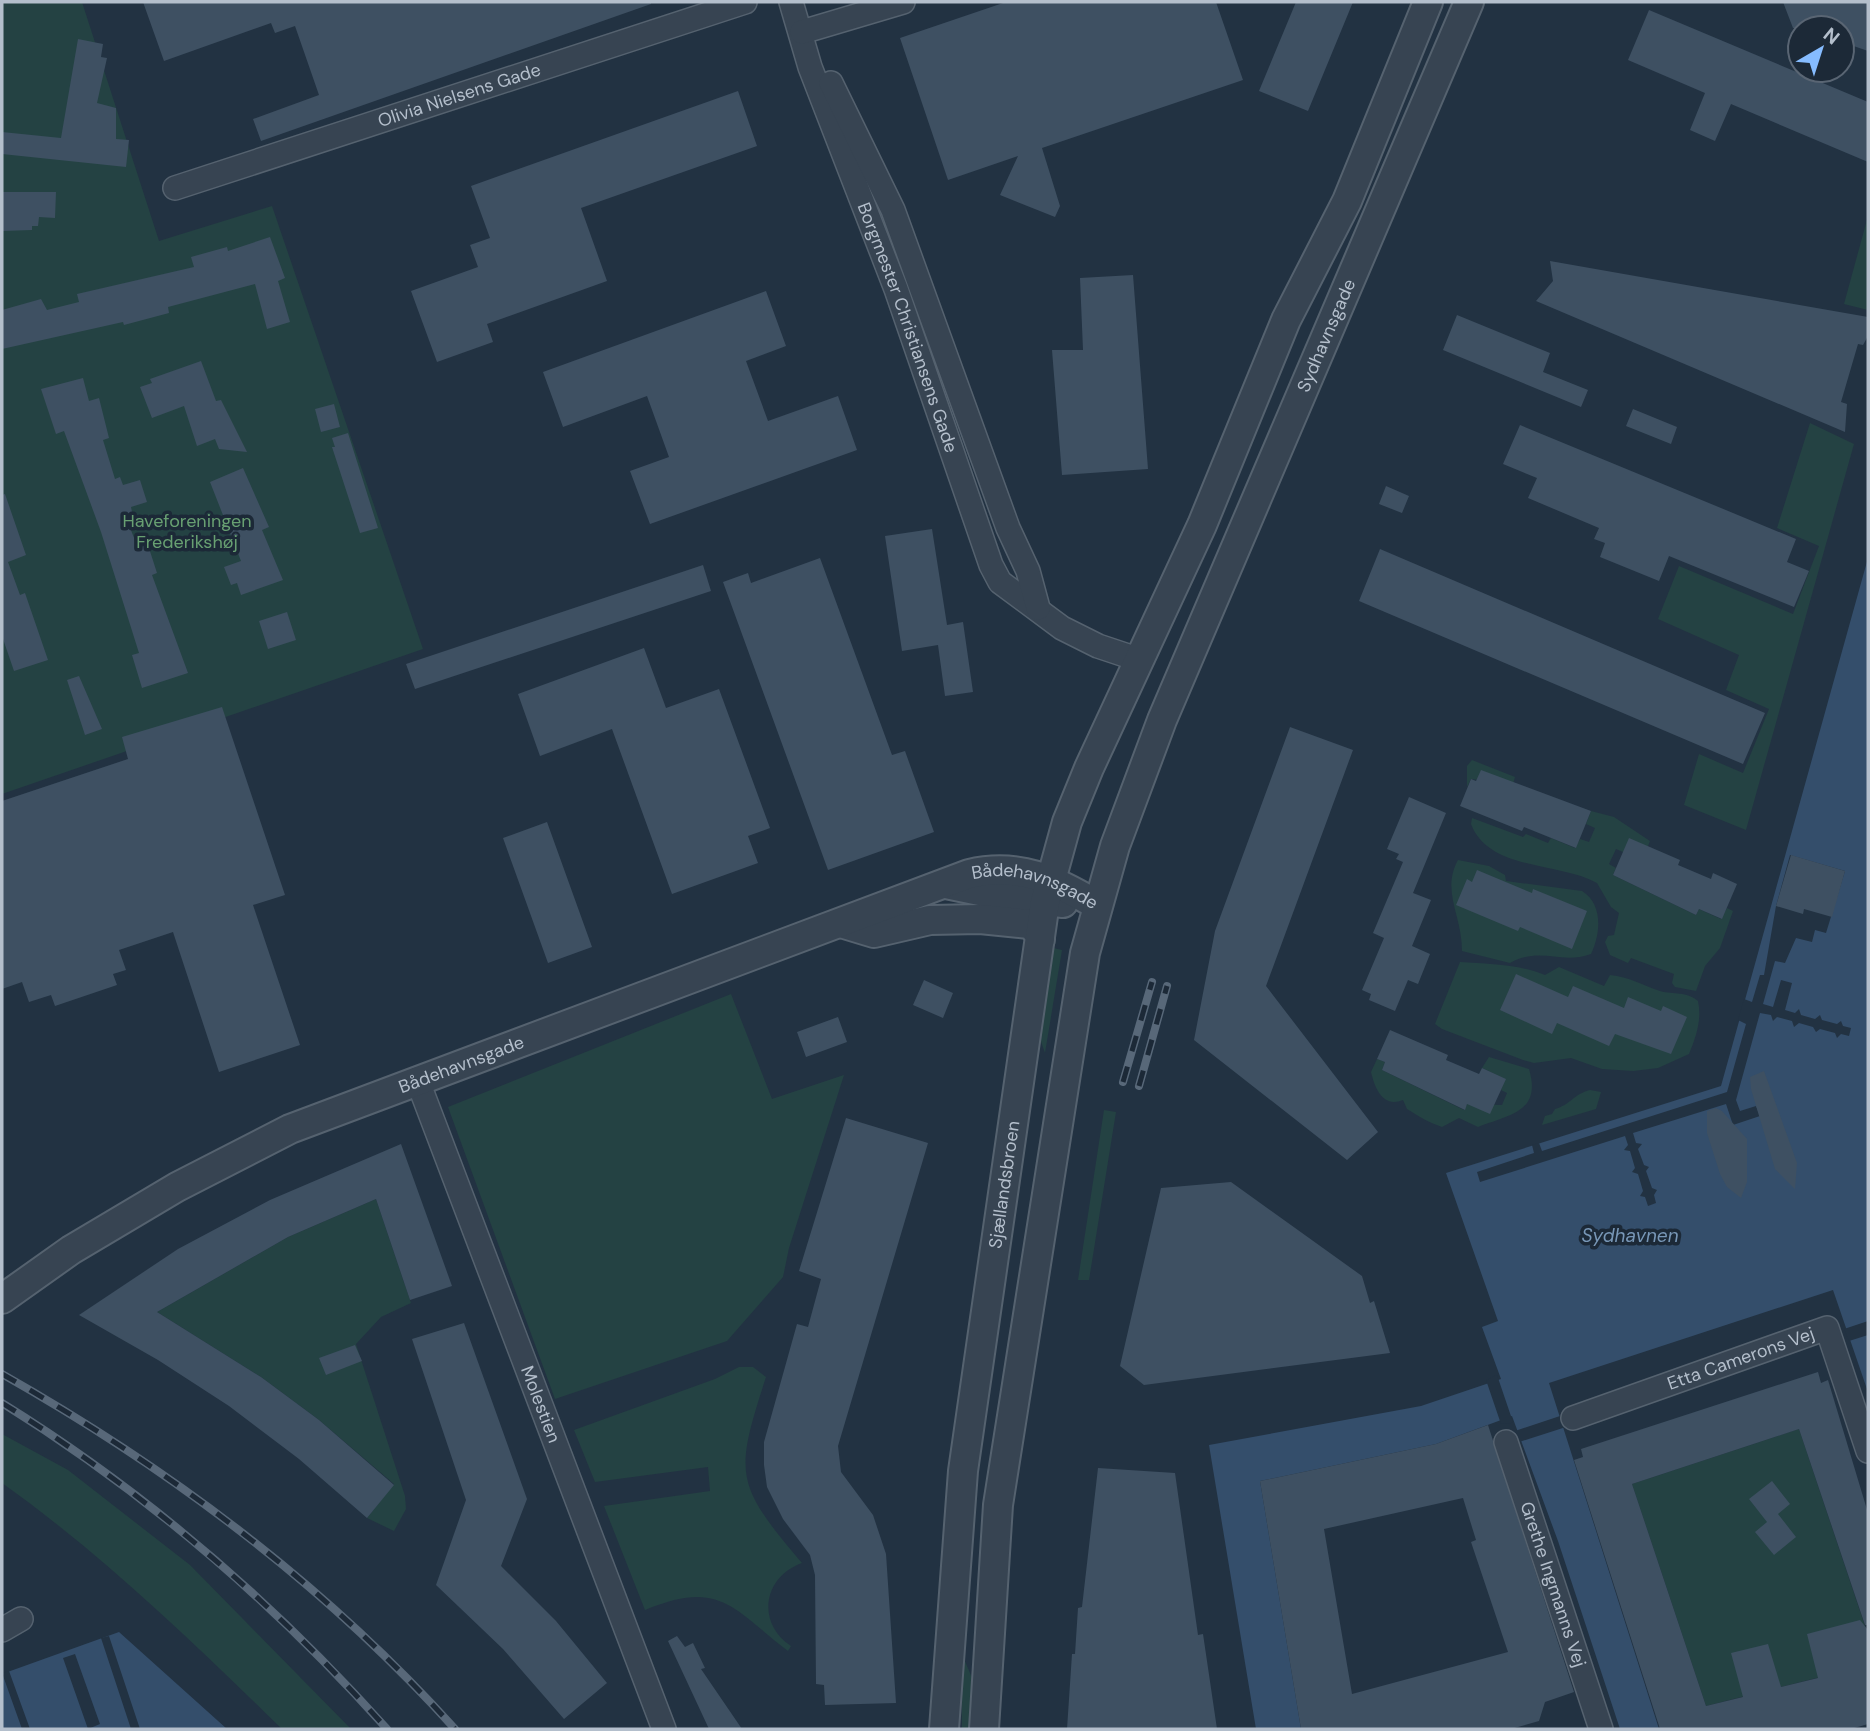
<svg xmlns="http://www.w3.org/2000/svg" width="1870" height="1731" viewBox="0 0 1870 1731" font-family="'DM Sans',sans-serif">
<rect width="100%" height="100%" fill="#223242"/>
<path fill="#244243" d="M2 2H82L159 241 272 206 423 649 2 794Z
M1868 216V310L1844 304Z
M1810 423 1854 444 1746 830 1684 805 1699 754 1743 773 1769 709 1726 690 1739 655 1658 619 1679 566 1793 614 1819 546 1777 528Z
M1472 760 1515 777 1513 784 1471 779 1467 787V766Z
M1591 811 1614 817 1650 841 1648 846 1623 852 1616 849 1609 864 1616 868 1613 875 1696 915 1699 909 1721 919 1727 908 1733 911 1720 948 1705 966 1696 991 1675 987 1672 983 1674 974 1631 958 1628 963 1610 955 1605 942 1608 936 1614 935 1619 913 1611 907 1597 883C1559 862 1489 871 1471 824L1472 818 1523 837 1526 834 1548 843 1551 838 1575 848 1580 839 1589 842 1595 828 1586 824Z
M1458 860 1489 866 1505 875 1506 881 1582 891C1603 904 1601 933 1591 954 1560 965 1541 946 1510 963L1462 951C1462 915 1441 891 1458 860Z
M1049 947 1062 950 1045 1053 1038 1033Z
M1460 962C1489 964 1519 964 1545 975L1559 967 1604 986 1610 975C1629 977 1642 985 1660 991 1674 995 1686 991 1698 1001 1702 1020 1696 1037 1689 1054L1658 1068 1633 1071 1602 1069 1571 1058 1534 1063 1523 1060 1442 1029 1435 1024Z
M731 994 772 1099 844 1075 789 1248 783 1277 727 1341 555 1399 448 1107Z
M1489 1057 1529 1069C1542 1112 1509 1115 1478 1127L1459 1118 1442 1127C1430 1123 1418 1116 1407 1109L1403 1100C1383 1108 1375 1089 1371 1072L1377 1059 1385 1062 1382 1070 1464 1110 1467 1104 1502 1105 1507 1093 1501 1090 1505 1079 1482 1068Z
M1590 1090 1601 1092 1596 1109 1542 1125 1545 1116 1552 1114 1555 1109C1570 1105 1574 1094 1590 1090Z
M1104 1110 1116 1112 1089 1280H1078Z
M376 1199 411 1303 381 1317 356 1344 405 1496 406 1509 394 1531 367 1518 394 1484 319 1420 261 1377 157 1312 288 1237Z
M739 1367H753L766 1377C734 1476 735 1484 802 1563 763 1577 756 1623 791 1646L788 1651C732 1608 720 1579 645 1610L604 1506 710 1491 708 1467 595 1482 574 1430 715 1379Z
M1799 1429 1868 1635V1665L1706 1706 1632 1484Z
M2 1434 68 1470 190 1565 351 1729H282C194 1643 103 1555 2 1483Z
M961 1652 973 1680V1729H962Z"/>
<path fill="#344e6b" d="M1868 558V1392L1833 1290 1549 1383 1659 1729H1620L1558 1541 1512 1416 1436 1444 1260 1481 1301 1729H1256L1209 1445 1421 1406 1501 1379 1482 1327 1498 1321 1446 1173 1721 1086Z
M119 1632 227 1729H2V1674Z"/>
<path fill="#223242" d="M1790 855 1845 871 1826 933 1815 930 1812 942 1796 938 1785 963 1775 961 1763 1004 1773 1007 1781 980 1792 983 1785 1010 1795 1013 1799 1009 1801 1015 1815 1019 1820 1015 1822 1020 1837 1024 1841 1021 1843 1026 1851 1028 1849 1036 1841 1034 1837 1038 1835 1033 1820 1029 1816 1032 1813 1027 1799 1023 1794 1027 1792 1021 1777 1017 1773 1021 1771 1015 1760 1013 1736 1100 1740 1111 1756 1106 1760 1116 1733 1125 1726 1104 1633 1133 1636 1143 1642 1144 1638 1149 1644 1165 1649 1167 1646 1171 1652 1188 1657 1190 1654 1195 1656 1203 1648 1206 1645 1197 1640 1196 1643 1191 1638 1174 1632 1172 1635 1168 1630 1151 1624 1150 1628 1145 1625 1136 1480 1182 1477 1172 1534 1153 1532 1145 1539 1143 1542 1151 1727 1092 1746 1024 1738 1020 1744 999 1752 1002 1760 975H1764L1776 906Z
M1868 1321V1335L1849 1341 1844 1329Z
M1497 1375 1513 1422 1511 1423 1501 1424 1486 1380Z
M1563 1415 1566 1427 1519 1442 1515 1431Z
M109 1636 140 1729H131L101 1638Z
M75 1654 100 1724 88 1729 63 1658Z
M9 1671 30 1729H22L2 1673Z"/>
<path fill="#3e5062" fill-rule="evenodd" d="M143 2H651V4L261 141 253 119 319 95 295 26 275 33 271 23 164 61Z
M1006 2H1216L1243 80 1042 148 1060 206 1055 217 1000 195 1018 156 948 180 900 38Z
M1296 2H1353L1308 111 1259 91Z
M1783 2H1868V51L1842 42V28H1793Z
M1649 10 1868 102V162L1731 104 1715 141 1690 130 1705 93 1628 60Z
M78 39 103 44 101 57 107 58 97 103 116 108V139L129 140 126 167 2 154V132L61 138Z
M738 91 757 146 581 208 607 281 487 324 493 342 437 362 411 291 478 267 470 245 490 238 471 186Z
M2 192H56L55 218 39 217 38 226H32V230L2 231Z
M270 237 285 278 278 281 290 322 267 329 255 284 168 307 169 313 124 325 123 322 2 349V310L41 299 47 310 79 302 77 294 194 267 191 257 227 247 228 251Z
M1550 261 1868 317V336L1863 345 1858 344 1841 402 1847 404 1845 432 1536 301 1553 281Z
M1133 275 1148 469 1062 475 1052 350H1083L1080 278Z
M766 291 786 346 746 361 768 421 838 396 857 450 650 524 630 471 669 457 647 396 563 427 543 372Z
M1457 315 1550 353 1543 372 1588 390 1581 407 1443 350Z
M201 361 216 401 221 400 247 452 219 449 215 439 197 446 184 406 152 418 140 387 152 383 150 379Z
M83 378 89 401 99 398 109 438 103 440 115 479 120 477 123 485 140 480 147 502 131 507 132 512 125 515 138 548 148 545 157 573 152 575 188 673 142 688 132 655 139 653 101 532 64 431 56 434 41 389Z
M334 404 340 427 321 432 315 409Z
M1633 409 1677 427 1671 444 1626 426Z
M1520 425 1796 539 1787 562 1809 571 1794 607 1669 556 1659 581 1600 557 1605 543 1594 539 1599 528 1528 498 1537 478 1503 464Z
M348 433 378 528 360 533 332 447H335L332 438Z
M243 468 269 527 262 530 283 580 241 595 237 583 231 585 224 567 241 561 210 482Z
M1386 486 1409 496 1402 513 1379 504Z
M5 494 26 555 8 562 20 595 25 593 48 660 14 671 2 636V495Z
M932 529 947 625 963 622 973 692 945 696 938 645 902 651 885 536Z
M1380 549 1765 713 1743 764 1359 601Z
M820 558 892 755 905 751 934 832 828 870 723 582 748 573 751 583Z
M703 565 711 591 415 689 406 664Z
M287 612 296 640 268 649 259 621Z
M644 648 666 708 719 689 770 828 748 836 758 863 672 894 612 729 540 756 518 694Z
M79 676 102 729 85 735 67 680Z
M222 707 285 895 253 905 300 1045 219 1072 173 932 119 950 126 970 113 974 117 985 55 1006 51 995 29 1002 22 982 2 989V801L128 759 122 737Z
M1290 727 1353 750 1266 986 1378 1132 1347 1160 1194 1040 1215 931Z
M1481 770 1591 811 1576 848 1524 827 1522 831 1460 806 1471 779 1476 781Z
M1409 797 1446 813 1413 893 1431 900 1412 946 1430 954 1418 984 1408 980 1395 1011 1369 1000 1371 994 1362 990 1384 938 1373 933 1403 862 1396 859 1399 854 1387 849Z
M547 822 592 947 548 963 503 838Z
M1629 838 1680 860 1678 865 1711 879 1713 873 1737 884 1722 919 1699 909 1696 915 1613 875Z
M1791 855 1845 871 1832 917 1804 909 1803 914 1776 906Z
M1477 870 1532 893 1533 889 1587 911 1572 949 1520 927 1518 931 1456 905 1467 879 1472 882Z
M1516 974 1568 997 1573 986 1624 1008 1628 997 1661 1011 1663 1006 1687 1017 1671 1054 1615 1034 1609 1046 1557 1023 1552 1034 1500 1010Z
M924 980 953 993 943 1018 913 1005Z
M838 1017 847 1042 806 1057 797 1032Z
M1390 1030 1448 1055 1446 1060 1479 1074 1482 1068 1506 1079 1490 1114 1467 1104 1465 1110 1382 1070 1385 1062 1377 1059Z
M1764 1071 1797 1163 1795 1189 1775 1169 1751 1089 1750 1077Z
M1716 1108 1722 1111 1747 1139V1182L1741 1198 1727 1187 1720 1174 1707 1133V1111Z
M846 1118 928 1143 838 1446 841 1472 873 1515 886 1554 896 1703 825 1705 824 1685 816 1684 815 1575 810 1555 783 1519 767 1487 764 1465V1442L797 1324 808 1327 821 1279 799 1271Z
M401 1144 452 1286 410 1300 376 1199 288 1237 157 1312 261 1377 319 1420 394 1485 367 1518 299 1459 229 1406 158 1360 79 1315 178 1249 270 1200Z
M1231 1182 1362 1276 1370 1303 1374 1301 1390 1353 1144 1385 1120 1366 1161 1188Z
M464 1323 527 1499 501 1566 556 1621 607 1683 564 1719 503 1649 436 1585 466 1500 412 1339Z
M355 1345 362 1361 326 1375 319 1358Z
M1818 1372 1821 1383 1828 1380 1868 1513V1625H1865L1799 1429 1632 1484 1706 1706 1743 1697 1731 1653 1768 1644 1781 1687 1818 1678 1807 1634 1860 1620 1868 1630V1724L1851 1729H1660L1574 1460 1583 1457 1581 1449Z
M1488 1425 1574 1692 1545 1702 1539 1721 1511 1729H1301L1260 1481 1436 1444ZM1463 1498 1476 1540 1471 1542 1508 1652 1352 1694 1324 1529Z
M1098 1468 1175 1473 1198 1635 1203 1634 1217 1729H1067L1072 1654H1075L1078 1608 1082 1607Z
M1772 1481 1790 1504 1778 1514 1796 1537 1774 1555 1755 1532 1767 1522 1749 1499Z
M677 1636 685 1647 693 1643 705 1668 701 1669 742 1729H709L668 1641Z"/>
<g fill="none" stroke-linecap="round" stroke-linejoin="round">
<defs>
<g id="minor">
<path id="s1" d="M791 2 810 67 896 289 991 565 1000 582 1062 628 1098 646 1140 660"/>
<path d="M802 32 903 2"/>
<path d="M831 83 893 210 1008 528 1028 571 1038 608"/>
<path id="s2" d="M175 188 745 2"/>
<path id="s3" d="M417 1079 664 1729"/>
<path id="s4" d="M1573 1418 1827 1328 1868 1451"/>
<path id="s5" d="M1506 1442 1601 1729"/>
<path d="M2 1630 21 1619"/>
</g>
<g id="tertiary">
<path d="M946 884 999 895 1063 903"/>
<path d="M841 923 874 933 930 920 980 919 1029 924 1039 932 1040 939"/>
<path id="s6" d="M2 1299 71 1250 177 1187 290 1129 969 874C1019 862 1055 880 1097 905"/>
<path id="s7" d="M944 1729 963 1471 1045 902 1067 822 1089 768 1202 525 1286 320 1347 201 1428 2"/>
<path id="s8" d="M984 1729 998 1505 1085 953 1115 846 1162 720 1469 2"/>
</g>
</defs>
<use href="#minor" stroke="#55626f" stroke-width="26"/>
<use href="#tertiary" stroke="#55626f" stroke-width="32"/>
<use href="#minor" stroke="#374452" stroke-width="23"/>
<use href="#tertiary" stroke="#374452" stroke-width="28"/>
<defs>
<path id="rail" d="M1123 1082 1152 982
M1139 1086 1167 986
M2 1374C170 1469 326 1586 455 1729
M2 1403C144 1491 275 1604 387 1729"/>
</defs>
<use href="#rail" stroke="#586879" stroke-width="8"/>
<use href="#rail" stroke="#1c2937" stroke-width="5" stroke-dasharray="16" stroke-linecap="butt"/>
</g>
<g text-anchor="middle" stroke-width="7" stroke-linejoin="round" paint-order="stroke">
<g font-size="18" fill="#b4bfcc" stroke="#1c2937">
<text dy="6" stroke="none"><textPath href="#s2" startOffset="299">Olivia Nielsens Gade</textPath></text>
<text dy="6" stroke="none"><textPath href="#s1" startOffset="346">Borgmester Christiansens Gade</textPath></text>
<text dy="6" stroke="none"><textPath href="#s8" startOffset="1447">Sydhavnsgade</textPath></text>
<text dy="6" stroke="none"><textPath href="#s6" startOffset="1129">Bådehavnsgade</textPath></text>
<text dy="6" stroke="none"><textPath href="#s6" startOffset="518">Bådehavnsgade</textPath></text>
<text dy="6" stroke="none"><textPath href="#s7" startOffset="548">Sjællandsbroen</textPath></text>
<text dy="6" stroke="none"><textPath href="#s4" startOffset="178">Etta Camerons Vej</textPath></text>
<text dy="6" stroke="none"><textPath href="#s3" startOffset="348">Molestien</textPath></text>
<text dy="6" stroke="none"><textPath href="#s5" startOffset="150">Grethe Ingmanns Vej</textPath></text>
</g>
<g font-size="18" fill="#68a072" stroke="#1c2937">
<text x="187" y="527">Haveforeningen<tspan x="187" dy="21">Frederikshøj</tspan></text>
</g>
<g font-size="19" font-style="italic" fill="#7897b7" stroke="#1c2937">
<text x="1630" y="1242">Sydhavnen</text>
</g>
</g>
<rect width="1870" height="1731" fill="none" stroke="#b4bfcc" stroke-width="7"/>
<g transform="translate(1821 49) rotate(39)"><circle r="33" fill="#1c2937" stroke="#596573" stroke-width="2"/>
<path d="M0-5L12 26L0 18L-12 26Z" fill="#86bcff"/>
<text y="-10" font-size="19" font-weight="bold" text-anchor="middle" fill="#b4bfcc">N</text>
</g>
</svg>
